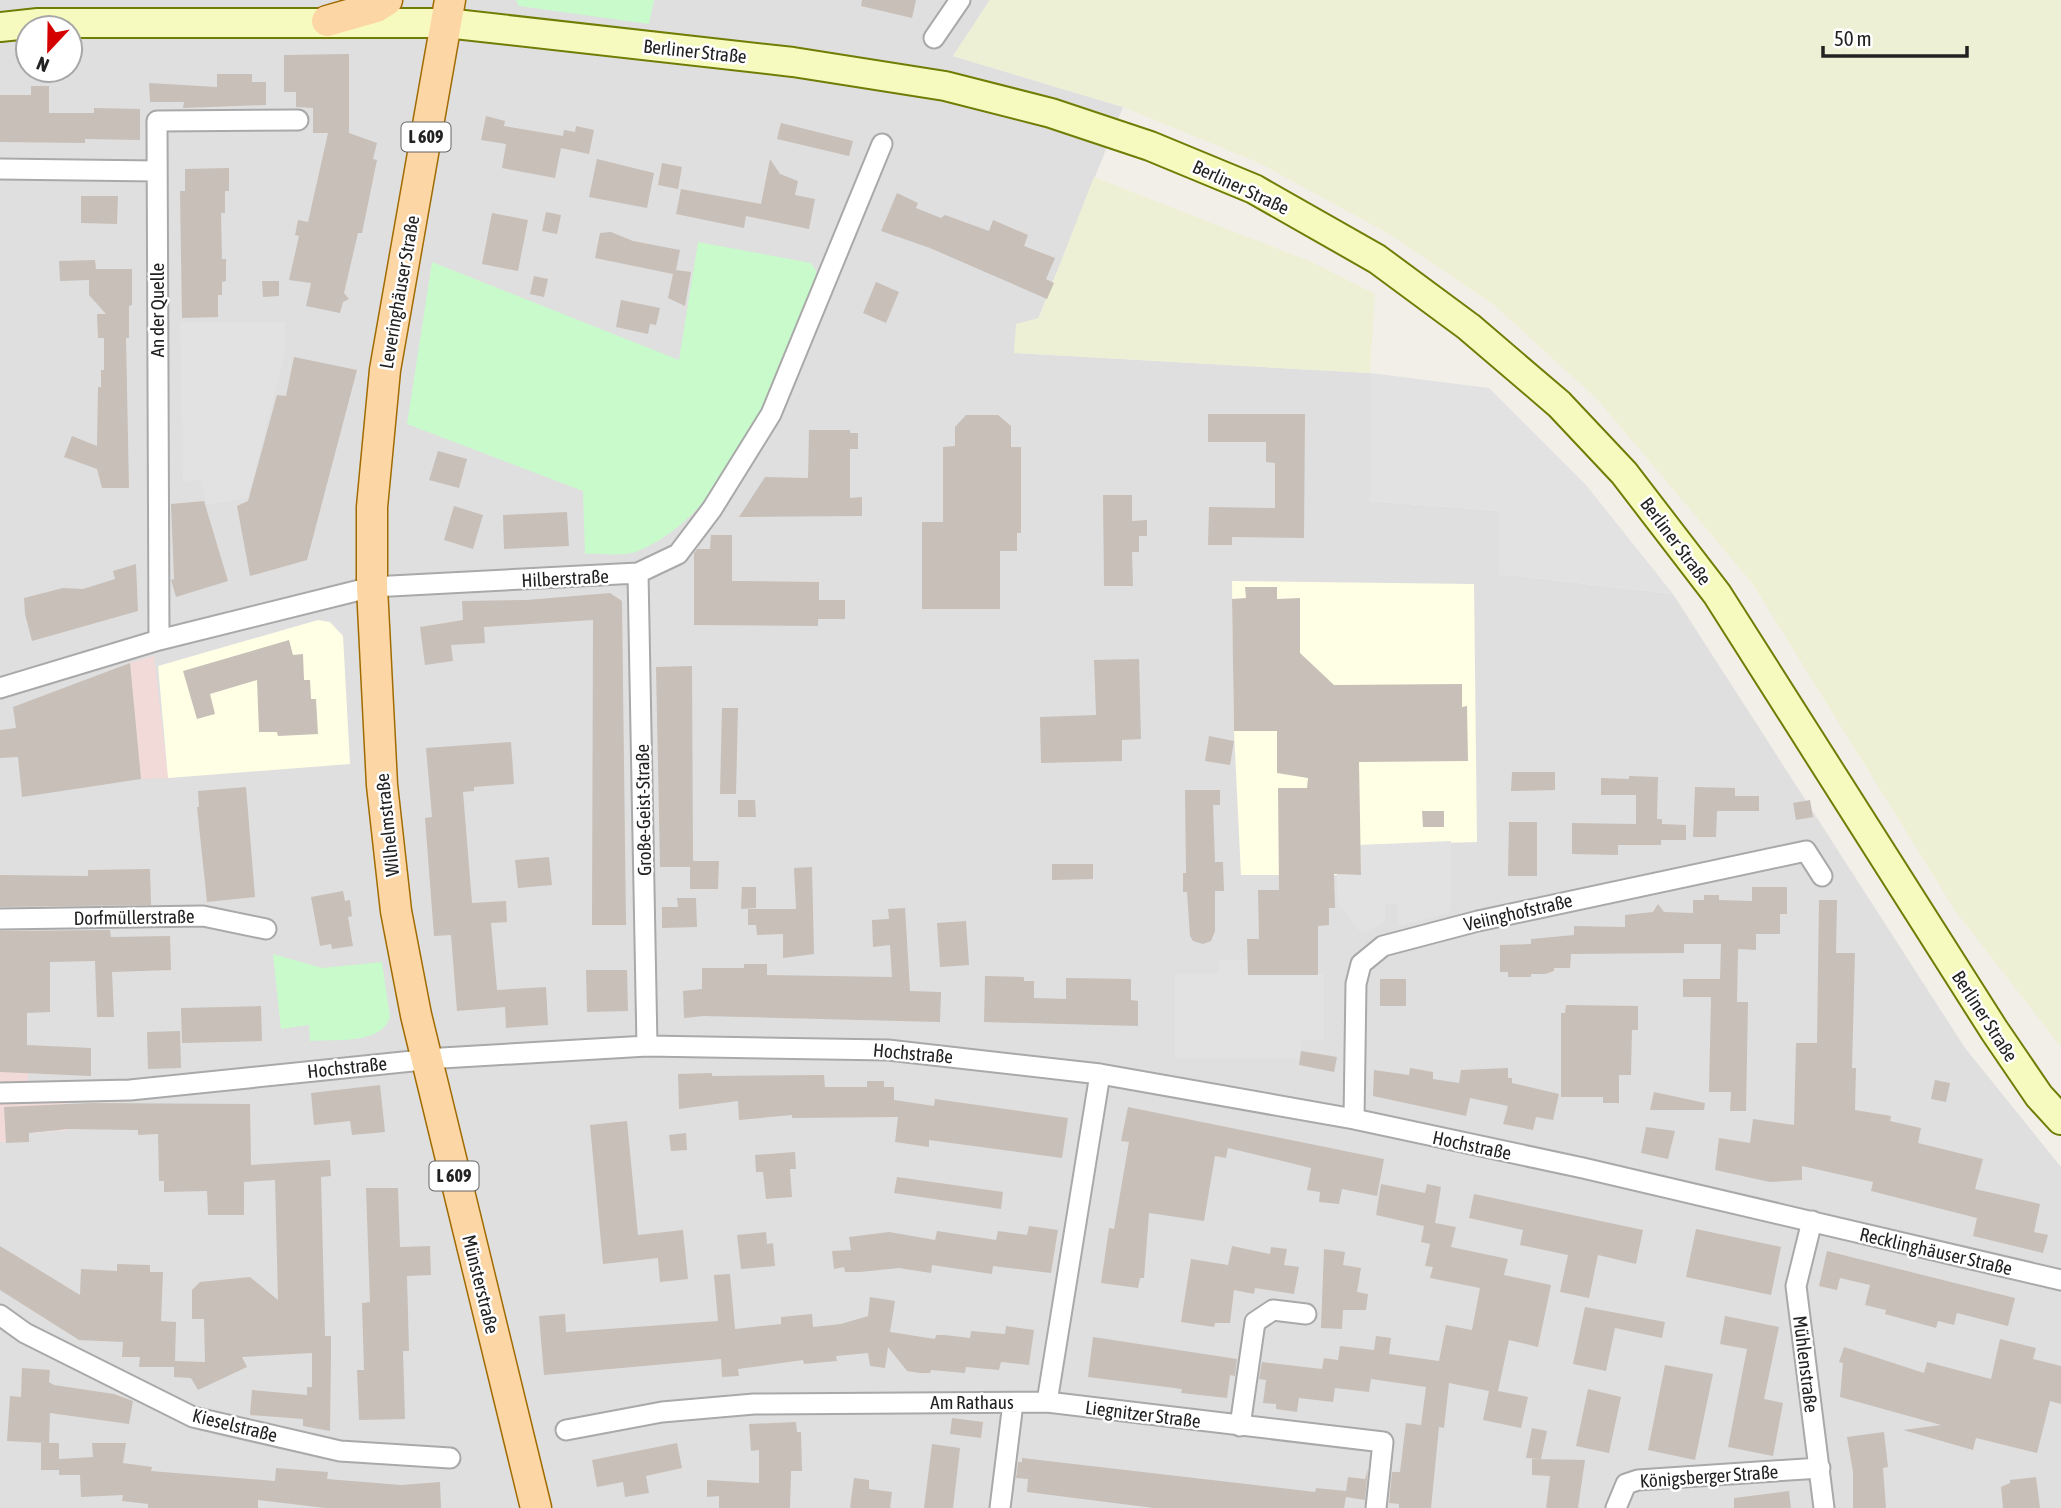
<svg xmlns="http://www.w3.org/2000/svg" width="2061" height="1508" viewBox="0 0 2061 1508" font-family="'Asap Condensed',sans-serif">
<rect width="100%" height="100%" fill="#f2efe9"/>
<path fill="#e0dfdf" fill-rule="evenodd" d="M0 0H990L953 56 1123 107 1038 319 1014 353 1370 373V501L1500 511 1499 574 1673 594 1965 1048 2061 1167V1508H0V1142H29V1133L68 1130 28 1084 27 1041H0ZM28 28H70V70H28Z"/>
<path fill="#f2dad9" d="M154 656 168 778 141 779 130 663Z
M0 1041H27L28 1083 67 1104 69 1130 29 1133V1142H0Z"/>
<path fill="#ffffe5" d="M1232 581 1474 584 1477 842 1361 845V875H1241L1234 731Z
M318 620 330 622 343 636 350 764 168 778 158 666Z"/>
<path fill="#eef0d5" d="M990 0H2061V1047L1956 912 1752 583 1597 399 1494 305 1389 234 1259 163 1123 107 953 56Z
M1094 177 1312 262 1375 294 1370 373 1014 353 1016 324 1039 318Z"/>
<path fill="#c8facc" d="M516 0H654L649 24 519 6Z
M698 242 811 263 820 277C782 366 734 512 638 551 624 557 600 553 585 554L583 491 407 424 432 262 679 360Z
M273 954 322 968 382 962 390 1017C382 1045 334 1039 310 1041L309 1025 281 1029Z"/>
<path fill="#e2e2e2" d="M180 322H285V353L248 498 207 505 201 480 183 481Z
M1370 373 1489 388 1586 485 1673 594 1499 574V511L1370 501Z
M1451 841 1450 913 1398 926V904H1385V922L1362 934 1337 902V874L1361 875 1360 845Z
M1219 960H1247L1248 975 1324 974V1040H1301V1058H1175V974H1218Z"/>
<path fill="#c7bfb8" d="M862 0H916L912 18 861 6Z
M349 54V133L377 143 373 159 377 160 362 233H358L344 293 349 299 343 302 340 313 306 306 311 283 289 280 299 236 295 235 298 220 308 222 328 133H313V108L296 107V92H284V55Z
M217 74H252V82H266V105L183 108 184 102H150L149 83 217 87Z
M31 86H49V113H94V108L140 109V140L85 139V143L0 142V95H31Z
M486 116 505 121 504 126 563 136 564 130 575 132 576 126 594 130 589 154 561 148 555 178 502 168 506 144 481 140Z
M781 123 853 141 849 156 777 139Z
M597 159 654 173 647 208 589 197Z
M770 159 780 174 798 181 795 195 815 199 809 229 746 216 744 228 676 214 681 189 761 204Z
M662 163 682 167 678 189 658 185Z
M229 168V191H225V213H221L222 259H226V281L222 282V295H218V317L182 318 180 191H185V169Z
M897 193 918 203 916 208 941 218 945 215 989 231 993 220 1028 235 1024 246 1055 258 1046 279 1054 283 1047 299 930 248 881 231Z
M81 196H118L117 224 81 223Z
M546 212 561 215 557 234 542 231Z
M492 213 528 220 518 271 482 264Z
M611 232 633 241 680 250 676 270 691 272 685 306 668 298 673 274 595 258 600 233Z
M95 260 96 269H132V305L129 306V338H126L129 488H102L97 469 64 457 72 436 97 446 98 387H101V370H104V338H98L97 314H106L89 295V280L60 281 59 261Z
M534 276 548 279 544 297 530 294Z
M262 281H279V296L263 297Z
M876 282 899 292 886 323 863 313Z
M621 300 660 308 656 325 650 324 648 334 616 327Z
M294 357 357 370 307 560 250 576 237 506 248 501 277 395 286 396Z
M1208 414H1305L1304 538 1232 537V545H1208L1209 507 1275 508V463L1266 462V442H1208Z
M966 415H998L1011 426V447H1021V533H1017V551H1000V609H922V522H943V447L955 446V427Z
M809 430H850V433H858V449H850V498L862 497V516L739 517 765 477 808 478Z
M438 451 467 459 459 488 429 480Z
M1103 495H1132V521L1147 520V536H1139V552H1132L1133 586H1104Z
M204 501 228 581 176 597 171 580 174 579 171 504Z
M454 506 483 515 473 549 444 540Z
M567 512 569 546 504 549 503 515Z
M711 535H732V581L819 582V600H845V619H818V626L694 625V553L697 549H710Z
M136 564 138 611 32 641 25 614 24 598 63 588 83 589 115 579 113 571Z
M1245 587H1277V599L1300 598V653L1334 685 1462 684V707L1467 706 1468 761 1359 762 1361 875 1334 874 1335 908H1329V925L1318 926V975H1248L1247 939H1259L1258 890H1279L1278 788H1307L1308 778 1277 773V731H1234L1232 599 1246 598Z
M610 593 622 601 626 925H592L593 620 484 627 485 643 451 645 453 661 425 665 420 627 463 620 462 601 527 600Z
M289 640 293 655 303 654 304 680H310L311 699H316L318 734 278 736 277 732H259L257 680 210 694 215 714 197 719 183 671Z
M1139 659 1141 739 1122 740V761L1041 763 1040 717 1096 715 1094 660Z
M130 663 141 779 22 797 18 757 0 758V730L16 728 13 707Z
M692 666 693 861H719L718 889H690V867H660L656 667Z
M722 708H738L736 794H720Z
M1209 736 1234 741 1230 765 1205 761Z
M511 742 514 784 474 787V791L463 792 472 903 506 901 507 922 491 923 497 990 546 987 548 1025 506 1028 505 1007 457 1011 451 935 434 936 425 818 432 817 426 748Z
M1512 772H1555V790L1511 791Z
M1629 776 1658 777 1657 819H1662V824L1686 825V840H1661V845H1618V855L1572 854V823L1636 824V795H1601V778L1629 779Z
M246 787 255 897 207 902 197 807H199L198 791Z
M1695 787 1735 788V796H1759V811H1717L1716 837H1693Z
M1185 790H1220V805H1213L1215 862H1223L1224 891H1215V931L1211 941 1203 944 1193 941 1190 936 1187 892H1183V873H1186Z
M738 800H755L756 817H738Z
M1810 800 1813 817 1796 820 1793 803Z
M1422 811H1444V827H1423Z
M1509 822H1537V876H1508Z
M549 857 552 885 518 888 515 860Z
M1052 864H1093V879L1052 880Z
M812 867 814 954 783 958V934L757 935 756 925H748V909H796L794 868Z
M150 869 151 905 0 907V875L88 876V870Z
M742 887H756V908L741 909Z
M1752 887H1787V914H1780V934H1756V950L1738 949 1737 1002H1748L1746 1111H1730L1731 1092H1709L1711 997H1683V979H1720L1721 944H1684V953L1571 954 1570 968H1554V971L1545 974H1531V977H1508V972H1500V945L1531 944V939L1574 935V926L1625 927V915L1653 912 1658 904 1664 912 1693 913V900H1704V895H1719V900L1752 901Z
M343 891 345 901 350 900 352 916 348 917 353 946 332 949 331 944 320 946 311 897Z
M677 898H696L697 927 662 928V907H678Z
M1819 900H1837L1836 953H1855L1852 1068H1856L1855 1110 1891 1116 1890 1121 1921 1128 1918 1143 1983 1159 1975 1189 2040 1204 2034 1232 2048 1235 2043 1253 1973 1236 1977 1218 1871 1191 1873 1182 1802 1166V1180L1770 1182 1715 1170 1719 1138 1750 1143 1753 1119 1794 1125 1796 1043H1817Z
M905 908 910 991 941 992 940 1022 704 1016 684 1018 683 991 702 989V968H744V964H767V975L892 977 890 945 873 947 872 920 889 919 888 909Z
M966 921 969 965 940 967 937 923Z
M110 930 111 937 170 936 171 970 112 972 114 1017H97L95 961 50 962V1012L27 1013V1045L91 1048V1076L0 1072V931Z
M586 970H627L628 1011 587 1012Z
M985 976 1024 977V981H1034V998L1066 999V978L1131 979V1000L1138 1001V1026L984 1022Z
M1380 979H1406V1006H1380Z
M1566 1005 1638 1006V1030H1632L1631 1075H1619V1103H1603V1097H1561V1013H1565Z
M261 1006 262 1041 182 1043 181 1008Z
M180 1031 181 1068 148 1069 147 1032Z
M1301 1051 1337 1057 1334 1072 1299 1065Z
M1410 1068 1433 1072V1079L1459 1083 1461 1070 1508 1068V1078H1512V1083L1559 1094 1553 1120 1536 1117 1533 1130 1503 1124 1508 1106 1470 1098 1466 1116 1373 1096 1374 1070 1409 1075Z
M712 1073V1076L824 1075 825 1087H867V1081H884V1087H894V1100L934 1106 935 1099 1068 1118 1062 1158 929 1140V1147L895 1142 898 1117 792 1118V1115L739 1120 738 1101 679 1109 678 1074Z
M1935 1080 1950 1083 1946 1102 1931 1099Z
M380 1085 385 1132 352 1135 350 1121 314 1125 311 1093Z
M1654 1092 1705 1103 1704 1110H1650Z
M90 1103 250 1104 251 1165 330 1160 331 1176 321 1177 325 1336H331V1350L330 1431 303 1426V1419L250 1415 252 1390 307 1395V1387H312V1353L242 1357 247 1367 198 1390 191 1378 174 1377V1367H139L140 1357H122L123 1342 79 1340 0 1290V1246L80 1295 81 1269 117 1271V1264L150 1265V1272H163L161 1321 176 1322 175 1361 205 1362 204 1319H192V1290L200 1282 250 1277 278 1300 275 1180 244 1182V1215H208L207 1191 164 1192V1181H159L158 1134 138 1135V1130L68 1129 29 1133V1142L6 1143 4 1107Z
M1128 1107 1384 1159 1377 1196 1342 1189 1339 1204 1319 1202 1320 1192 1307 1190 1311 1168 1228 1148 1226 1158 1215 1156 1204 1221 1149 1213 1144 1278H1140L1138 1288 1101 1283 1109 1228 1114 1229 1129 1142 1121 1141Z
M627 1121 638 1235 683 1230 688 1279 660 1282 658 1258 603 1264 590 1125Z
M1646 1127 1675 1131 1668 1159 1641 1153Z
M686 1133 687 1150 671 1151 669 1135Z
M795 1152 796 1169H790L792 1197 766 1199 763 1172H756L755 1155Z
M897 1177 1003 1192 1001 1209 894 1193Z
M1381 1184 1425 1193 1427 1184 1441 1187 1435 1223 1456 1227 1451 1247 1508 1259 1504 1275 1551 1285 1538 1347 1509 1340 1498 1391 1528 1397 1521 1428 1483 1420 1489 1391 1449 1383 1444 1428 1439 1427 1431 1508H1399V1504L1389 1503 1392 1472H1400L1406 1423 1421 1425 1426 1387 1371 1379 1369 1392 1335 1388 1333 1402 1299 1398 1297 1412 1276 1409V1404L1263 1403 1266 1380 1259 1379 1262 1362 1322 1369 1324 1358 1338 1360 1340 1346 1374 1350 1376 1336 1391 1338 1389 1354 1439 1361 1446 1325 1472 1330 1480 1288 1430 1278 1433 1267 1425 1266 1430 1244 1421 1242 1424 1226 1376 1215Z
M366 1188H398L400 1247 430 1246 431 1275 407 1276 409 1351H403L405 1419 359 1420 357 1370H364L362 1303 370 1302Z
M1474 1194 1643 1230 1636 1264 1598 1255 1589 1298 1560 1292 1568 1255 1520 1245 1523 1230 1469 1218Z
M1029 1226 1058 1230 1051 1273 993 1266 992 1274 932 1265 931 1273 899 1268 860 1272H845L844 1267 834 1269 832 1251 851 1250 849 1237 889 1232 935 1240 937 1231 996 1240 998 1231 1027 1235Z
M1696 1229 1781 1247 1771 1295 1686 1277Z
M766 1232 767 1244 773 1243 775 1266 741 1269 737 1235Z
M1232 1246 1270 1254 1271 1247 1287 1249 1284 1265 1299 1267 1294 1294 1255 1288 1254 1294 1234 1290 1230 1323H1215L1214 1327 1181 1322 1191 1259 1228 1265Z
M1324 1249 1345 1252 1343 1265 1361 1268 1357 1292 1368 1294 1366 1310H1343L1342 1329 1321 1328Z
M1827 1251 2015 1298 2008 1326 1957 1313 1954 1325 1938 1321 1936 1328 1885 1314 1886 1310 1865 1305 1870 1285 1840 1278 1837 1290 1819 1286Z
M730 1274 735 1329 781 1324V1317L812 1314 813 1327 841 1324 868 1316 870 1297 895 1301 890 1332 935 1339 936 1335H944L970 1338 971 1331 1005 1334 1006 1326 1034 1330 1029 1365 1001 1362 999 1370 966 1367 965 1373 931 1370 930 1373H920L907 1371 888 1347 885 1368 870 1366 868 1353 836 1356 837 1361 804 1364 803 1360 738 1369 739 1376 722 1377 721 1359 544 1375 539 1316 565 1314 566 1332 718 1321 714 1275Z
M1585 1307 1665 1322 1662 1338 1615 1328 1606 1371 1573 1364Z
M1725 1316 1779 1327 1764 1399 1783 1403 1773 1456 1728 1447 1747 1349 1720 1344Z
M1093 1337 1237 1359 1235 1376 1230 1375 1227 1398 1181 1393 1182 1389 1088 1377Z
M2000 1339 2036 1348 2033 1359 2061 1366V1404L2050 1401 2037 1453 1976 1438 1973 1450 1903 1430 1941 1425 1840 1397 1843 1363 1839 1362 1844 1347 1924 1373 1927 1362 1991 1379Z
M1665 1365 1713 1374 1695 1460 1648 1450Z
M22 1368 50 1370 49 1382 54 1385 114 1394 133 1401 129 1424 50 1413 49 1443H59V1459L93 1457 92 1443H126L123 1463 152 1467 151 1471 275 1481 276 1468 328 1472 327 1479 401 1485 440 1482 441 1508H325L258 1500V1508H148V1504L122 1501 123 1495 81 1497 80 1475H59V1470H41V1443H48L7 1441 10 1396 21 1397Z
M1588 1389 1621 1397 1609 1453 1576 1446Z
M952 1418 983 1422 981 1438 950 1434Z
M796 1422 797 1432H801L802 1471H791L790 1508H719V1496L707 1497V1480L759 1483V1450L751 1451 749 1424Z
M1532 1428 1547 1431 1541 1459 1526 1458Z
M1884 1432 1888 1467 1883 1468 1886 1508H1853V1472L1847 1437Z
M677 1443 682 1468 646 1476 649 1493 625 1497 623 1482 597 1487 592 1460Z
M932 1444 960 1448 953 1508H924Z
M1022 1458 1315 1492 1316 1488 1346 1491 1348 1477 1365 1479 1368 1469 1365 1500 1346 1497 1344 1508H1154L1027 1492 1028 1479 1016 1478 1018 1462H1022Z
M1532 1459 1585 1460 1578 1508H1546L1550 1476 1532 1475Z
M2036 1477 2040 1508H2003L2001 1487 2010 1483V1480Z
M854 1478 869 1480V1489L892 1492 890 1508H850Z
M1789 1491 1791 1508H1734V1498Z"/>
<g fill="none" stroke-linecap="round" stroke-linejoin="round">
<defs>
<path id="minor" d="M934 38 960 0
M0 169 156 171
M638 573 647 1046
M159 640 157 121 298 120
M0 688 159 640 372 587 638 573 678 554 712 509 771 414 882 144
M0 919 203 916 266 929
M0 1093 130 1090 442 1058 647 1046 888 1050 1100 1074 1354 1119 1583 1168 2061 1280
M1354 1119 1356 984 1361 964 1383 946 1478 921 1806 851 1822 876
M1812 1221 1796 1286 1824 1508
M0 1315 25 1333 193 1417 340 1451 450 1458
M1047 1402 1383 1442 1376 1508
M1240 1426 1255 1322 1273 1310 1306 1314
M566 1430 662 1412 754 1404 1047 1402 1100 1074
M1000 1508 1013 1403
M1616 1508 1626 1484 1638 1480 1820 1468"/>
<path id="secondary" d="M0 27 38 23H446L793 62 945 86 1051 113 1150 146 1254 189 1377 259 1469 327 1559 404 1624 473 1717 594 1994 1030 2039 1096 2061 1120"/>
<path id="primary" d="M450 0 385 370 372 507V587L382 785 396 911 416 1015 536 1508
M327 21 376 7 387 0"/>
</defs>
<use href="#minor" stroke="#a9a9a9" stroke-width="23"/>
<use href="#secondary" stroke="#707d05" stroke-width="32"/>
<use href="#primary" stroke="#a06b00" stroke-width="33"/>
<use href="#minor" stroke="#fff" stroke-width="19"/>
<use href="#secondary" stroke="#f7fabf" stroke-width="28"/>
<use href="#primary" stroke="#fcd6a4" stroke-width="30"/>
</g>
<g text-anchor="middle" stroke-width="5" stroke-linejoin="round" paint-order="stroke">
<g fill="#fff" stroke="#646464" stroke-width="2">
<rect x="401.5" y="122.5" width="49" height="29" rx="5"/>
<rect x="429.5" y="1161.5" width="49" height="29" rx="5"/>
</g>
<g font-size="18" font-weight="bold" fill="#222">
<text x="426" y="143">L 609</text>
<text x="454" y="1182">L 609</text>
</g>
<g font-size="19" fill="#222" stroke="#fff">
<text transform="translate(695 51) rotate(6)" y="7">Berliner Straße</text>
<text transform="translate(1241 187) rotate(25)" y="7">Berliner Straße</text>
<text transform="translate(399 292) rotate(-80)" y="7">Leveringhäuser Straße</text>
<text transform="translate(157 310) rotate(-90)" y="7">An der Quelle</text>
<text transform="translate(1676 541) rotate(53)" y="7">Berliner Straße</text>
<text transform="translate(565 578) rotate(-3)" y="7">Hilberstraße</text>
<text transform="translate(643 810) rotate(-91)" y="7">Große-Geist-Straße</text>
<text transform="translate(387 825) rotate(-96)" y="7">Wilhelmstraße</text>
<text transform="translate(1518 912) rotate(-13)" y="7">Veiinghofstraße</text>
<text transform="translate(134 917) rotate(-1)" y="7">Dorfmüllerstraße</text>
<text transform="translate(1985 1016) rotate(57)" y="7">Berliner Straße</text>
<text transform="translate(913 1053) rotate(5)" y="7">Hochstraße</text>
<text transform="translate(347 1067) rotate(-6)" y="7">Hochstraße</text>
<text transform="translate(1472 1145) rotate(12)" y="7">Hochstraße</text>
<text transform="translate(1936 1251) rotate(13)" y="7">Recklinghäuser Straße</text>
<text transform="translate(481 1284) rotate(76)" y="7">Münsterstraße</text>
<text transform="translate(1806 1364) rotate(83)" y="7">Mühlenstraße</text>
<text x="972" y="1409">Am Rathaus</text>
<text transform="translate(1143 1414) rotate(7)" y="7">Liegnitzer Straße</text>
<text transform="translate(235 1425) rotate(14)" y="7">Kieselstraße</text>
<text transform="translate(1709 1476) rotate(-4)" y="7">Königsberger Straße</text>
</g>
</g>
<g transform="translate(49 49) rotate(202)"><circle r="33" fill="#ffffff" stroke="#a7a7a7" stroke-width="2"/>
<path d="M0-5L12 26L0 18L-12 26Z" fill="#d40000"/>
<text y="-10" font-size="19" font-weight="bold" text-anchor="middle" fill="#222222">N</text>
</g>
<path d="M1823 46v10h144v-10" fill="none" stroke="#222222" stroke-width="3.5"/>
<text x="1834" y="46" font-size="21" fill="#222222" stroke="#ffffff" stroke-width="5" paint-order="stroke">50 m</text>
</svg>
